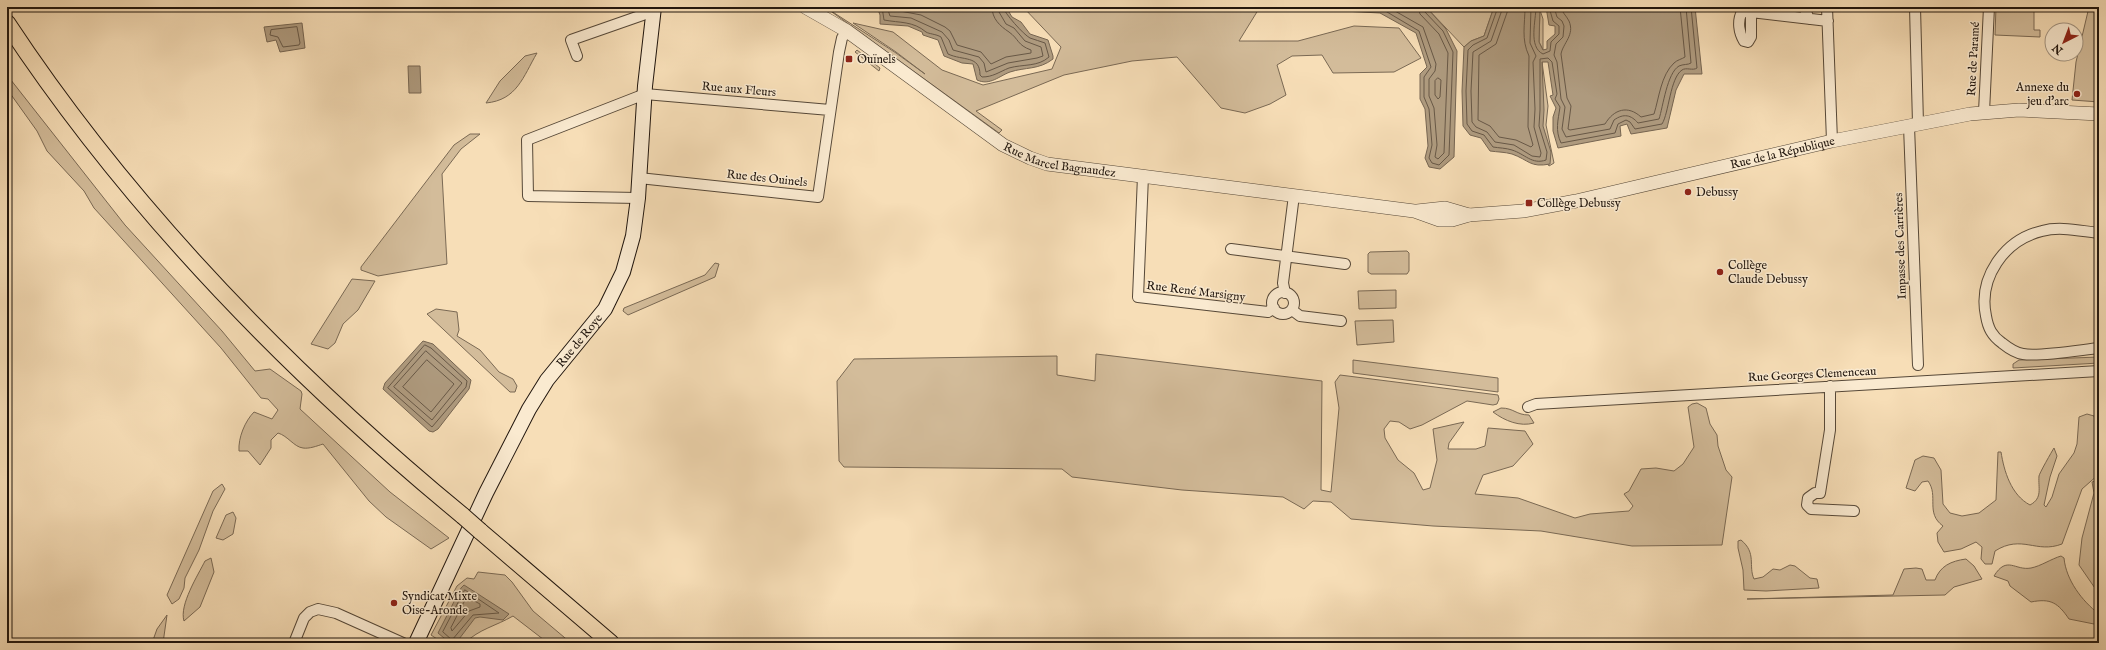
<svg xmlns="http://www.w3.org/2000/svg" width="2106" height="650" viewBox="0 0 2106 650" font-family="'IM FELL English',serif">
<rect width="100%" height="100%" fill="#f7deb7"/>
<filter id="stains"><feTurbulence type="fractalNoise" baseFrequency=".005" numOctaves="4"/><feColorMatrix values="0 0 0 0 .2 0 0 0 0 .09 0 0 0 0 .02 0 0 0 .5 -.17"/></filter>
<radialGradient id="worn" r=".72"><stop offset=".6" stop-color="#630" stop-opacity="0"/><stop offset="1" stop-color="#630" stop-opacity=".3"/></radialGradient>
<path fill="#d3bc9a" stroke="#7a6954" d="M825 7 896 53 925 74 896 52 853 23 893 32 942 70 983 85 1052 69 1061 47 1023 7H1260L1239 41H1298L1354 26 1399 28 1421 58 1394 72 1333 73 1322 55 1292 56 1277 65 1286 95 1270 104 1245 113 1221 108 1177 57 1132 61 1064 75 976 111 1002 130 999 133Z
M1426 7H1494L1484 36 1471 41 1464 47Z
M1996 7H2034V30H2040V37L1995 35Z
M2089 7H2099V102L2072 100 2076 62Z
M1540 10 1543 19V50L1539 42Z
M857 50 880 68 879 71 855 52Z
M537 53C523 77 517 100 486 103L500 81 525 56Z
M1542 62 1548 106 1546 125 1554 163 1549 166 1546 161 1540 124Z
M7 75 125 225 222 331 255 371 270 369 301 391 302 394 300 409 390 492 449 538 431 549 386 517 369 501 323 444C317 446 309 449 303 448 294 447 288 436 278 433L271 440V448L260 465 248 451H239C238 438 245 421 254 412L272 419 278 410 268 399 261 398 221 348 94 208 84 191 47 151 37 131 7 89Z
M470 134H480L461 149 442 174 447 264 378 276 361 270V267L454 145Z
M1407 251 1409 253V271L1407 274H1371L1368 272V254L1370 252Z
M715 263 719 264 715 277 628 315 623 311 624 308 705 275Z
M352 279 375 281 358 310 343 324 335 343 328 349 311 344Z
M1396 290V308L1359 309 1358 291Z
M436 309 457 312 459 330 457 336 480 350 493 365 499 372 513 379 517 386 515 392H510L427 314Z
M1393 320 1394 342 1357 345 1355 321Z
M1096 354 1322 381 1321 490 1331 492 1339 408 1335 382 1340 375 1498 395 1499 399 1497 404 1493 405 1467 401 1422 425 1410 429 1399 422 1390 421 1384 429 1385 438 1398 460 1414 473 1423 490 1430 488 1437 460 1433 429 1464 422 1449 443 1448 449H1476L1485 446 1488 428 1525 431 1533 444 1513 466 1483 475 1475 494 1518 498 1575 518 1590 514 1629 511 1633 506 1624 494 1629 491 1641 469 1656 468 1674 471 1683 464 1694 447 1688 407 1692 404 1697 403 1706 408 1710 424 1717 435 1718 446 1726 470 1732 477 1722 545 1632 546 1541 531 1433 526 1351 519 1331 502 1313 501 1304 509 1283 497 1182 490 1072 477 1062 469 844 467 839 461 837 381 854 359 1057 356V375L1095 381Z
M2099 357V363L2013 368V364L2019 360Z
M1353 360 1498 378V392L1353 373Z
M1501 408C1514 408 1516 415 1529 415L1534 423C1520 427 1505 421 1493 412Z
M2087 414 2094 416 2099 434V474L2082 489 2062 544C2036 554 2022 534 1995 551L1992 564H1985L1981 559 1982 547 1976 542 1961 549 1944 552 1938 542 1937 533 1943 526C1925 513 1939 496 1928 481L1922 482 1915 491 1906 488 1915 460 1923 456 1934 458 1941 470 1943 504 1950 513 1962 516 1979 513 1996 500 1998 452H2001C2004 471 2011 495 2030 505 2043 498 2038 488 2039 476 2039 474 2052 451 2054 448L2057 456 2050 477 2044 505 2046 507 2052 497 2059 474 2074 453 2077 444 2079 417Z
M2099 480V594L2079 565 2082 538 2094 493 2092 482Z
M222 484 225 489 213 511 199 550 185 578 184 588 179 599 172 604 167 595 213 491Z
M233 512 236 518 233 534 223 540 216 538 226 515Z
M1741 540C1757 553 1748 566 1754 579L1763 577 1773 569 1780 570 1790 565 1795 566 1810 578 1817 579 1819 588 1766 591 1744 590 1743 570 1738 548V541Z
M2061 556 2064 558C2066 580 2082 601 2099 614V625L2069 619C2058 603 2051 598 2031 602L2010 586 2008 581 1994 576C2007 555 2015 571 2031 568 2041 566 2051 559 2061 556Z
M211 558 214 572 200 607 184 621C179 605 198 575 205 561Z
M1966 559 1974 566 1982 579 1954 587 1945 595 1747 599 1893 595 1904 569 1916 568 1922 569 1926 580H1935C1940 566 1951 561 1966 559Z
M478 572 505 575 512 582 533 611 571 643H548L513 616C496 626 479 629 465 643H443L431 635 457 586 467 578 474 579Z
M167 615 163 643H152L157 629Z"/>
<path fill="#ae9a7e" stroke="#766551" d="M877 7H1006L1012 17 1021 22 1030 34 1048 40 1053 56V59C1039 70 1025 67 1010 72 999 76 990 86 977 80L973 64 962 63 944 56 938 40 923 35 922 32 908 26 880 24V15Z
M1341 7H1426L1446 29 1457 51 1454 157 1440 169 1429 167 1425 158 1428 146 1425 109 1420 99V74L1427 67 1416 33 1380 13 1343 11Z
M1494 7H1540L1539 42 1543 50 1547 49V41L1555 34V26L1549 25 1546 7H1695L1702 74H1684L1676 90 1667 128 1631 134 1627 124 1620 126 1621 136 1558 148 1553 131V117L1556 108 1550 96 1553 95 1548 62H1542L1544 110 1543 126 1551 152 1550 164C1530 168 1529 160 1512 154 1505 152 1497 152 1490 151L1481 138 1470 135 1463 126 1462 91 1464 47 1471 41 1484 36Z
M302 23 305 48 280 52 276 40 267 42 264 27Z
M408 66H420L421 93H409Z
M423 341 433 344 471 380 469 389 438 429 433 432 429 431 383 389 385 383Z
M464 585 509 614 503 620 480 617 475 618 456 643H450L438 633 461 588Z"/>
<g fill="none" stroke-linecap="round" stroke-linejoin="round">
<path stroke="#685846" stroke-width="1" d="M882 7 884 20C900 23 913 21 926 32 929 34 936 34 941 37L948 54C963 61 980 55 980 75L982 77C993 77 999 72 1009 68 1023 64 1038 67 1049 57L1045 43C1040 41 1035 40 1030 38 1024 35 1004 13 1003 7
M887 7 890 16 911 18 942 32 949 40 953 50 979 57 984 63 986 72 1008 63 1037 58 1043 56 1041 47 1025 41 1014 28 1006 24 999 12 998 7
M894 7 895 10 921 15 945 27 950 31 957 45 981 52 991 64 1006 57 1031 53V50C1017 45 1019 39 1009 32 1000 26 992 19 992 7
M1346 7 1382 9 1419 31 1431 67 1424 77V97L1429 109 1432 145 1429 158 1432 163 1439 165 1449 155 1453 52 1443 31 1424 11 1423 7
M1388 7 1423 27 1436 64 1435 71 1429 79V96L1434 108 1437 145 1435 157 1438 159 1444 153 1448 53 1439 34 1420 14 1418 7
M1498 7 1487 38 1473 45 1468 50 1466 91 1467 124 1472 131 1484 135 1493 147C1499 148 1506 148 1512 150 1525 154 1532 165 1546 160L1547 152 1539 126 1540 110V59L1548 58 1552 62 1557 94 1555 99 1560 107C1558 121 1555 130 1561 143L1615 133 1618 124 1626 120 1630 122 1635 129 1662 124C1669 113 1670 78 1682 70 1686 67 1693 71 1697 68L1691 7
M1503 7 1491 41 1473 52 1471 91 1472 122 1476 127 1487 132 1495 142 1514 145 1532 156 1540 157 1541 153 1534 127 1535 109 1533 62 1536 56 1530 43 1531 7
M1509 7 1496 44 1479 55 1478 120 1490 126 1499 137 1516 140 1531 147 1533 145 1528 127 1529 56C1521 39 1525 25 1525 7
M1536 7C1536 20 1528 47 1543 54L1550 51 1551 42 1559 34V26L1553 21 1549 7
M1554 7 1557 17 1562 21 1564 26 1563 37 1556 44 1554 55 1557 62 1561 99 1565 107 1562 129 1566 137 1610 129 1614 120C1624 113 1631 115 1638 123L1659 119C1663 107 1667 73 1679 66 1683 64 1688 65 1691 63L1686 7
M1561 7C1562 13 1566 15 1569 21 1575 35 1563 43 1561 54L1567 98 1571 106 1568 129 1570 130 1605 124C1614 109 1628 105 1641 117L1654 114C1659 98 1661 75 1674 63 1677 60 1682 59 1685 57L1680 7
M297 27 300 43 299 45 283 47 278 37 270 35 271 30Z
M1438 78 1441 80 1440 97 1438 99 1435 95V81Z
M425 345 431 348 467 381 466 387 432 427 388 388Z
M426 351 462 383 432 420 394 387Z
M427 360 454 384 431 412 403 387Z
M465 590 499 613 473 615 452 640 443 632Z
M467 597 480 604V607L469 611 452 631 451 628Z"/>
<defs>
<path id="minor" d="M1804 7 1809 19
M1827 7 1832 141
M1915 7 1918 124
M1751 12V37L1748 42 1744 41C1739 33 1737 21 1742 12H1751L1828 21
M577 56 571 40 654 11
M1984 112 1989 7
M1909 126 1918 365
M1143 176 1138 297 1268 312 1274 308
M639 178 818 197 839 52 842 38 847 31
M638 198 528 196 527 140 645 94 830 110
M2099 233C2080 231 2060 226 2042 231 2004 240 1978 278 1986 316 1988 328 1992 336 2002 343 2007 347 2016 353 2023 354 2040 357 2080 350 2099 348
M1231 249 1345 264
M1272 303a11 11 0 1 1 22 0a11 11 0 1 1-22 0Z
M1285 293 1283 283 1294 195
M1292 310 1300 316 1341 321
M1830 386V430L1820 493H1815L1808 498 1807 505 1811 509 1854 511
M1528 407 1536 404 2099 371
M294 643 304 618 310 612 318 609 336 613 403 643"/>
<g id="tertiary">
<path id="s1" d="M805 7 847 31 1003 145 1030 158 1047 164 1414 211 1439 220H1452L1469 215 1523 211 1576 201 1832 141 1970 114 2019 110 2099 114"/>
<path d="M1417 211 1445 208 1469 215"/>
</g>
<g id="secondary">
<path id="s2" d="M416 643 486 493 529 409 547 380 605 309 623 272 633 236 638 198 645 86 654 7"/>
</g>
<path id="primary" d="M7 23C131 211 290 373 463 516
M480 531 611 643"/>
</defs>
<use href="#minor" stroke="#564838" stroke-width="12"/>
<use href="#tertiary" stroke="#564838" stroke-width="14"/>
<use href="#secondary" stroke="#21160e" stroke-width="16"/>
<use href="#primary" stroke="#21160e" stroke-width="18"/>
<use href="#minor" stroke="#faead0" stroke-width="10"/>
<use href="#tertiary" stroke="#faead0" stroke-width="13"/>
<use href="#secondary" stroke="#faead0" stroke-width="14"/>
<use href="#primary" stroke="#f7deb7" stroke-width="16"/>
<defs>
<path id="primary-bridge" d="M463 516 480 531"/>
</defs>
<use href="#primary-bridge" stroke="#21160e" stroke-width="18" stroke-linecap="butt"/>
<use href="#primary-bridge" stroke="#f7deb7" stroke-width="16"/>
</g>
<g fill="#8f2418" stroke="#faead0" stroke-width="1.5">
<rect x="845" y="55" width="8" height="8" rx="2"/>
<circle cx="2077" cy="94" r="4"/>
<circle cx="1688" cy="192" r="4"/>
<rect x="1525" y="199" width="8" height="8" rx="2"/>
<circle cx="1720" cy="272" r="4"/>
<circle cx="394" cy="603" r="4"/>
</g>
<g text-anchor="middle" stroke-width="3" stroke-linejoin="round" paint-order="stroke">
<g font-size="12" fill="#21160e" stroke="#faead0" text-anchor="start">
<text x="857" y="63">Ouïnels</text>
<text x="2069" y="91" text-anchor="end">Annexe du<tspan x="2069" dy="14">jeu d'arc</tspan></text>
<text x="1696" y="196">Debussy</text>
<text x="1537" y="207">Collège Debussy</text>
<text x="1728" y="269">Collège<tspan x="1728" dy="14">Claude Debussy</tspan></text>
<text x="402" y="600">Syndicat Mixte<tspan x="402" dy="14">Oise-Aronde</tspan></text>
</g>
<g font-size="12" fill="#21160e" stroke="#faead0">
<text transform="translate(1973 59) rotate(-87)" y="4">Rue de Paramé</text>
<text transform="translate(739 89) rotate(5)" y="4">Rue aux Fleurs</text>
<text dy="4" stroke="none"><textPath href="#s1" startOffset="1037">Rue de la République</textPath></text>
<text dy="4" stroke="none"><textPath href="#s1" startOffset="301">Rue Marcel Bagnaudez</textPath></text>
<text transform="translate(767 178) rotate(6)" y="4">Rue des Ouinels</text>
<text transform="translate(1900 246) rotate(-92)" y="4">Impasse des Carrières</text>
<text transform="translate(1196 291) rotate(7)" y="4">Rue René Marsigny</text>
<text dy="4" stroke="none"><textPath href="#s2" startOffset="345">Rue de Roye</textPath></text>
<text transform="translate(1812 374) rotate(-3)" y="4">Rue Georges Clemenceau</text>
</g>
</g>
<rect width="2106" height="650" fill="none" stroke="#f7deb7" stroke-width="24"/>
<rect x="8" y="8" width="2090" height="634" fill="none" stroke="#21160e" stroke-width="2"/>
<rect x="12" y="12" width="2082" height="626" fill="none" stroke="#21160e"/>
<g transform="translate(2064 42) rotate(222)"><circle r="19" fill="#faead0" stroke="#a39582"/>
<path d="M0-3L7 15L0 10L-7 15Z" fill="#8f2418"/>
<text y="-6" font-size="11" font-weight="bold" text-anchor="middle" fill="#21160e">N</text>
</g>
<rect width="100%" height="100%" filter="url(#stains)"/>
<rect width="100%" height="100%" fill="url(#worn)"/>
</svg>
